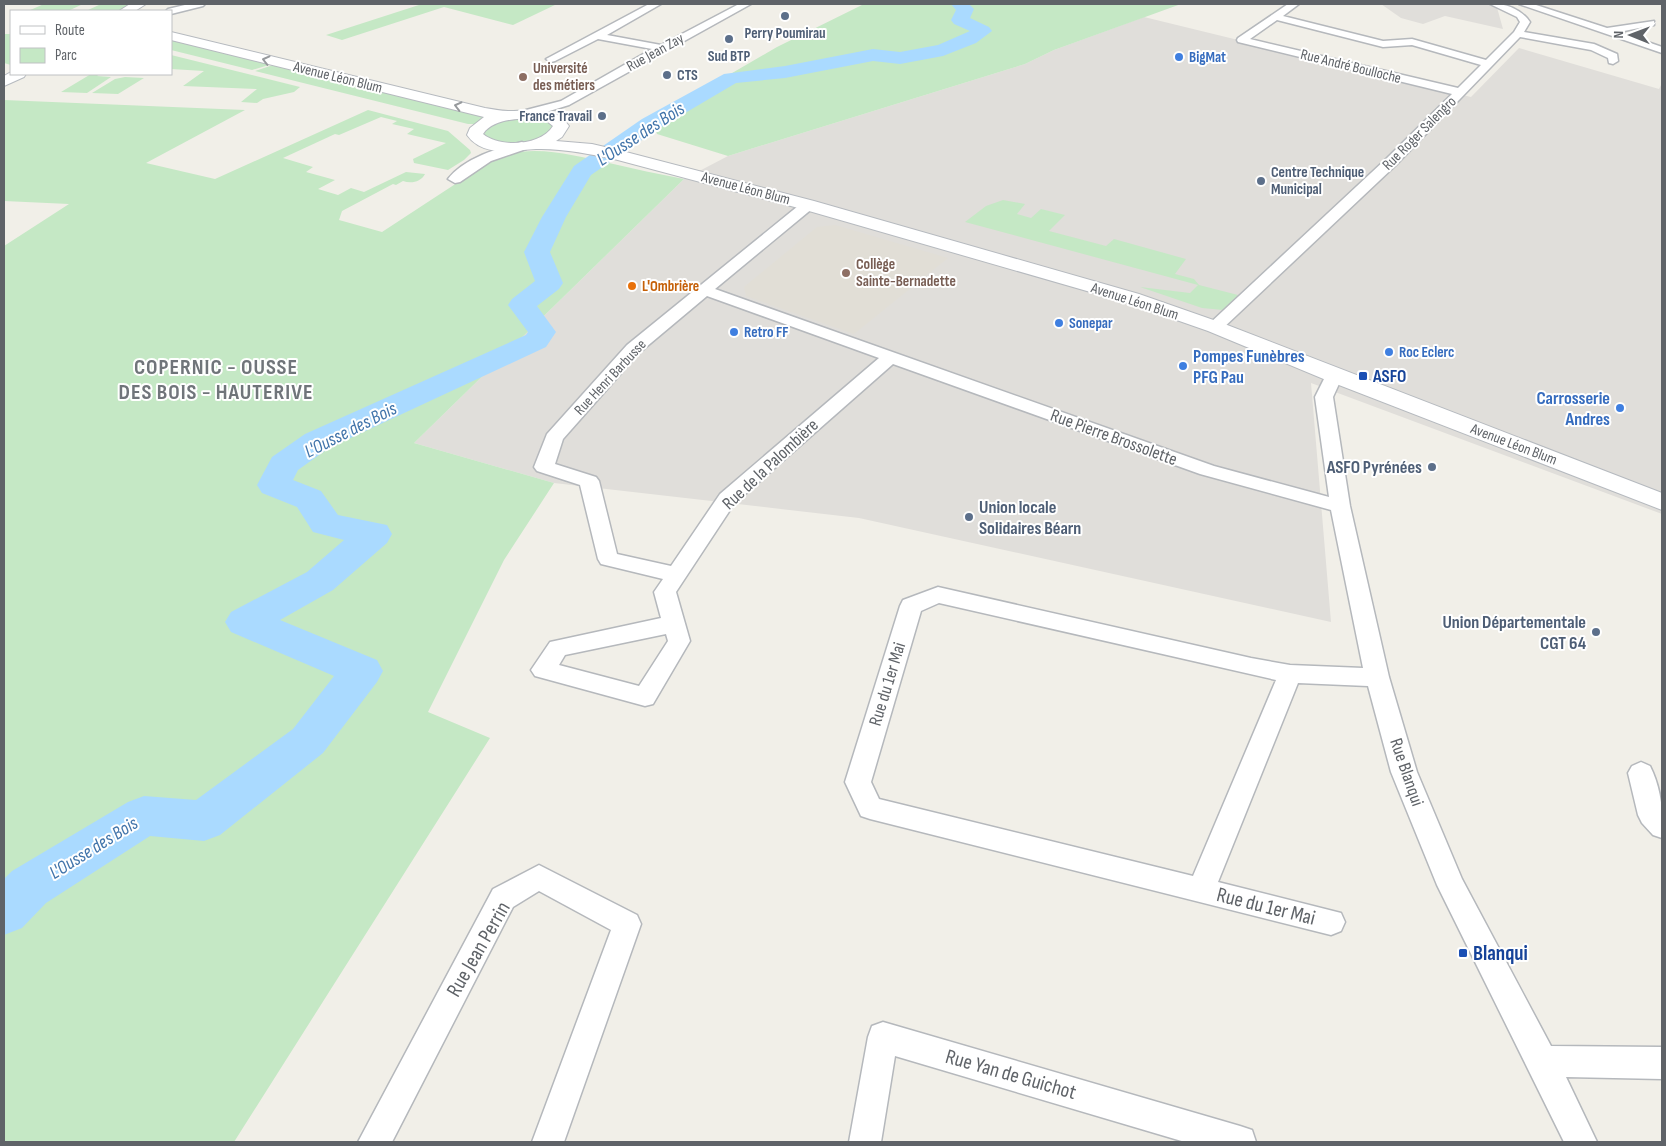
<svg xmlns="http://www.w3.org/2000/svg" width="1666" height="1146" viewBox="0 0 1666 1146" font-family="'Sofia Sans Condensed',sans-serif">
<rect width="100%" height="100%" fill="#f1efe8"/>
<path fill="#e0deda" d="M1381 4H1496L1503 29 1445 16 1423 24 1401 18Z
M1144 17 1471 97 1519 48 1659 89 1662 83V514L1311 383 1331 622 859 518 554 483 414 443 684 179 728 156 1025 64 1054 50Z"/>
<path fill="#e1ded6" d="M835 225 948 258 854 334 746 296 744 287 817 227Z"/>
<path fill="#c5e8c5" d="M44 4H83L68 11H28Z
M101 4H137L122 11H86Z
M422 4H557L513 25 444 7 342 40 326 35Z
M864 4H1181L1054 50 1025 64 728 156 657 134 655 127 665 112 777 47Z
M4 34H11V65L4 63Z
M171 39 272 64 252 70 171 50Z
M171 55 300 87 294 92 263 99 257 103 241 102 257 89 183 86 204 71 171 69Z
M276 64 489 116 475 124H468L255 71Z
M91 74H100L97 76 111 77 87 93 61 92Z
M125 77 144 78 118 94 92 93 115 79Z
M4 100 245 110 146 163 215 179 368 110 448 131 470 150 471 153 464 160 448 170 414 163 413 159 446 143 407 134 414 129 392 124 397 121 381 117 339 135 335 134 283 158 313 167 306 172 335 180 318 189 338 195 351 188 364 192 406 172 425 174C421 182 411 184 403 181L396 185 393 184 342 211 339 220 382 232 489 162C526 141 571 155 609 163 634 169 659 174 684 179L414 443 554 483 504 560 428 712 490 738 234 1142H4V246L69 204 4 201Z
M537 117C544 119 550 120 553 128L545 137 524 143 501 144 481 135 482 130 504 118Z
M1003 200 1025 204 1017 214 1031 218 1041 209 1065 215 1049 231 1106 246 1114 239 1186 259 1175 274 1194 279 1199 285 1238 295 1223 310 1202 308 1140 287 1190 293 1198 285 965 222 986 206Z"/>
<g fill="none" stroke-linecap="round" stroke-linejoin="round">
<path fill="#aadaff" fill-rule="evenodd" d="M951 4H969L974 9 970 18 989 27 992 31 976 43 943 56 900 64 873 61 785 78 736 83 658 129 591 175 566 217 550 252 563 283 559 289 537 306 556 332 546 347 329 448 298 470 293 480 321 491 338 515 387 525 392 534 387 543 333 590 280 620 377 660 383 671 377 682 323 753 220 835 204 841 150 836 46 903 22 928 4 935V879L12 871 128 802 144 796 196 800 293 729 334 676 231 632 225 622 231 612 307 572 344 540 313 532 297 507 262 493 257 485 272 457 305 434 526 335 528 332 508 305 512 299 535 281 524 252 542 217 574 166 642 119 724 74 785 66 873 49 900 52 938 45 970 31 954 24 951 20 956 10Z"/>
<defs>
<path id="street" d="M189 4H205L203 6 171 14V11H166L168 9Z
M649 4H661L607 35 661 45 739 4H751L569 105 530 117 526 116 524 113 526 110 561 101 652 49 598 39 555 61 551 62 546 59Z
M1288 4H1299L1283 16 1383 41 1412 39 1486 60 1514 32 1520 22 1517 17 1490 4C1506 3 1521 9 1530 22L1524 32 1594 44 1617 54 1618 61 1613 64 1609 63 1608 58 1591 50 1520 37 1396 165 1221 330H1209L1207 327 1209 324 1386 159 1452 94 1238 42 1237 40 1238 38ZM1277 20 1383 47 1412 45 1481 65 1458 88 1250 39Z
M1519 4H1533L1607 28 1654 21V25L1619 32 1662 47V53Z
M522 142 528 146 526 149 491 161 460 182 455 183 448 179C464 158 498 148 522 142Z
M808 201 815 205 813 208 715 289 1214 466 1329 497 1315 397 1328 371 1334 370 1340 371 1343 375 1333 397 1350 506 1389 677 1417 772 1462 879 1551 1046 1662 1047V1079L1566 1077 1597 1142H1564L1437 885 1391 772 1368 686 1298 683 1218 882 1341 913 1345 922 1341 931 1331 935 870 819 861 816 845 782 900 606 903 600 938 587 1251 658 1290 665 1363 668 1331 510 1200 474 893 364 734 504 676 592 690 641 653 704 645 706 535 676 531 670 550 642 661 618 654 592 663 579 601 564 598 559 580 485 537 471 534 467 547 434 627 345 803 202ZM707 296 879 358 720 494 671 566 617 554 599 481 596 477 555 464 563 439 639 353ZM939 603 1276 680 1193 876 879 799 871 782 921 611ZM666 634 668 641 639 686 559 665 565 655Z
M1641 762 1650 766C1661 788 1664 814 1662 838L1653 835 1642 823 1638 815 1628 773 1632 766Z
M539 865 637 915 641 924 564 1142H532L611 930 539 891 513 907 392 1142H358L493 889Z
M883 1022 1240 1126 1252 1130 1256 1142H1185L895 1056 881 1142H849L868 1037 872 1026Z"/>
<path id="secondary" d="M130 4H146L135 11H119Z
M171 32 485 108C493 109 501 111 508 111 531 111 554 104 569 126L562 137 556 141 592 144 622 151 814 201 1139 294 1222 323 1662 493V510L1326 380 1208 331 1125 302 802 209 614 159C591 154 560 148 536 149 514 150 483 158 467 135L470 128 484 117 171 40ZM532 118 544 119 553 126C541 146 500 148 483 134 493 119 516 119 532 118Z
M11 72 26 74 24 77 4 86V76Z"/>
</defs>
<use href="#street" stroke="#b5b8bc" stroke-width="3"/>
<use href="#secondary" stroke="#b6babf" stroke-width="2"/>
<use href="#street" fill="#fff" fill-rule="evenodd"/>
<use href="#secondary" fill="#fff" fill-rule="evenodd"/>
</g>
<defs><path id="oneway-chevron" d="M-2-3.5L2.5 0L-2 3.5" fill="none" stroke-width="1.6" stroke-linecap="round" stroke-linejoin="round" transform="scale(1.25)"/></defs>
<g stroke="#979a9d">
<use href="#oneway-chevron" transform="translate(266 60) rotate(-166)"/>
<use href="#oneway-chevron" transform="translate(458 106) rotate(-166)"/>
</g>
<g fill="#5c6f8a" stroke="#fff" stroke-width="2">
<circle cx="785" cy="16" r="5"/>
<circle cx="729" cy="39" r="5"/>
<circle cx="667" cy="75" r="5"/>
<circle cx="602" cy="116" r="5"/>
<circle cx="1261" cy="181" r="5"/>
<circle cx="1432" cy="467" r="5"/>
<circle cx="969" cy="517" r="5"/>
<circle cx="1596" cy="632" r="5"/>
</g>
<g fill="#3f7fe0" stroke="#fff" stroke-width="2">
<circle cx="1179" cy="57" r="5"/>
<circle cx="1059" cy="323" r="5"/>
<circle cx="734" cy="332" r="5"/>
<circle cx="1389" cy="352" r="5"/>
<circle cx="1183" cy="366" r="5"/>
<circle cx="1620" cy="408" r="5"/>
</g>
<g fill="#8d6e63" stroke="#fff" stroke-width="2">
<circle cx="523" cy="77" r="5"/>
<circle cx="846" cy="273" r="5"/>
</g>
<circle fill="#e8710a" stroke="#fff" stroke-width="2" cx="632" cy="286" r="5"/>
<g fill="#1a4fb4" stroke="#fff" stroke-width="2">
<rect x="1358" y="371" width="10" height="10" rx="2.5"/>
<rect x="1458" y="948" width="10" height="10" rx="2.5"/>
</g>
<g text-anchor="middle" stroke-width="4" stroke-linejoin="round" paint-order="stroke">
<g font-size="15" font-weight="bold" fill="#4e5e75" stroke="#fff">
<text x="785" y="38">Perry Poumirau</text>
<text x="729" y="61">Sud BTP</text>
<text x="677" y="80" text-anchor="start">CTS</text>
<text x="592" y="121" text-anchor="end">France Travail</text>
<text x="1271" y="177" text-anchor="start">Centre Technique<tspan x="1271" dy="17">Municipal</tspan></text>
</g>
<g font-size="15" fill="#5f6368" stroke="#fff">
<text transform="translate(655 52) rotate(-29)" y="5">Rue Jean Zay</text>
<text transform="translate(1351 66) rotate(14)" y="5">Rue André Boulloche</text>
<text transform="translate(338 77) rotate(14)" y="5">Avenue Léon Blum</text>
<text transform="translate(1419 133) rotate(-45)" y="5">Rue Roger Salengro</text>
<text transform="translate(746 188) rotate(15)" y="5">Avenue Léon Blum</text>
<text transform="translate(1135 301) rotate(18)" y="5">Avenue Léon Blum</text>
<text transform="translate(610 377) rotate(-47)" y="5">Rue Henri Barbusse</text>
<text transform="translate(1514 444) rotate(21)" y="5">Avenue Léon Blum</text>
</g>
<g font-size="15" font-weight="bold" fill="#366cbe" stroke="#fff" text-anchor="start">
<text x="1189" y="62">BigMat</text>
<text x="1069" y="328">Sonepar</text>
<text x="744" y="337">Retro FF</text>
<text x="1399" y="357">Roc Eclerc</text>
</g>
<g font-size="15" font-weight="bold" fill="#785e54" stroke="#fff" text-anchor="start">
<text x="533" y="73">Université<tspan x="533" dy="17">des métiers</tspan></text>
<text x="856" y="269">Collège<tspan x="856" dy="17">Sainte-Bernadette</tspan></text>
</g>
<g font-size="15" font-weight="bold" fill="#c56008" stroke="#fff" text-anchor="start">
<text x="642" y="291">L'Ombrière</text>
</g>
<g font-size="18" font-weight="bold" fill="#366cbe" stroke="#fff" text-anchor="start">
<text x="1193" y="362">Pompes Funèbres<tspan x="1193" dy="21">PFG Pau</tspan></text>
<text x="1610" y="404" text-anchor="end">Carrosserie<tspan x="1610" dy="21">Andres</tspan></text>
</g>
<g font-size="18" font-weight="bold" fill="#164399" stroke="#fff" text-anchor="start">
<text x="1373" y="382">ASFO</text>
</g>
<g font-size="18" fill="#5f6368" stroke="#fff">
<text transform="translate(1114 437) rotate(20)" y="6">Rue Pierre Brossolette</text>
<text transform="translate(770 464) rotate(-43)" y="6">Rue de la Palombière</text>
<text transform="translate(887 684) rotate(-73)" y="6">Rue du 1er Mai</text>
<text transform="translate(1407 772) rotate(71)" y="6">Rue Blanqui</text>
</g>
<g font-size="18" font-weight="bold" fill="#4e5e75" stroke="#fff" text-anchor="end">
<text x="1422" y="473">ASFO Pyrénées</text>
<text x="979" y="513" text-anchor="start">Union locale<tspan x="979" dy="21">Solidaires Béarn</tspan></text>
<text x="1586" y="628">Union Départementale<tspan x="1586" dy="21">CGT 64</tspan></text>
</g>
<g font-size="19" font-style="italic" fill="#4174aa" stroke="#fff">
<text transform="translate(640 133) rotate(-33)" y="7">L'Ousse des Bois</text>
<text transform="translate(350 429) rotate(-27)" y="7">L'Ousse des Bois</text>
<text transform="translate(93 847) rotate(-32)" y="7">L'Ousse des Bois</text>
</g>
<g font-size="21" fill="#5f6368" stroke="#fff">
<text transform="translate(1266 906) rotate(14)" y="7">Rue du 1er Mai</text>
<text transform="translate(478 949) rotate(-60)" y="7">Rue Jean Perrin</text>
<text transform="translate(1011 1074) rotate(16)" y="7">Rue Yan de Guichot</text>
</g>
<g font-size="21" font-weight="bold" fill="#164399" stroke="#fff" text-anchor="start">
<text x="1473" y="960">Blanqui</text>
</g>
<g font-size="22" font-weight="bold" letter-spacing="1" fill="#70757a" stroke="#fff">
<text x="216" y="374">COPERNIC - OUSSE<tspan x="216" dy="25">DES BOIS - HAUTERIVE</tspan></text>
</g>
</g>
<rect width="1666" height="1146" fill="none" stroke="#5f6368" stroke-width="10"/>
<rect x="10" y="10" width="162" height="65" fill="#ffffff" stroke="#bfc1c3"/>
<rect x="20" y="26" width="25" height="8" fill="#ffffff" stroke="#bfc1c3"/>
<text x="55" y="35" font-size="15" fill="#5f6368">Route</text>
<rect x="20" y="48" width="25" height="15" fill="#c5e8c5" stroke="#bfc1c3"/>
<text x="55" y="60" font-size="15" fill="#5f6368">Parc</text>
<g transform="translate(1631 35) rotate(271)" stroke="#ffffff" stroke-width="4" paint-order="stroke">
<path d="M0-4L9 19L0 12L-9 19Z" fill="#5f6368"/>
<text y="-8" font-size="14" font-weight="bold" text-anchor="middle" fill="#5f6368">N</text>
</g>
</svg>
